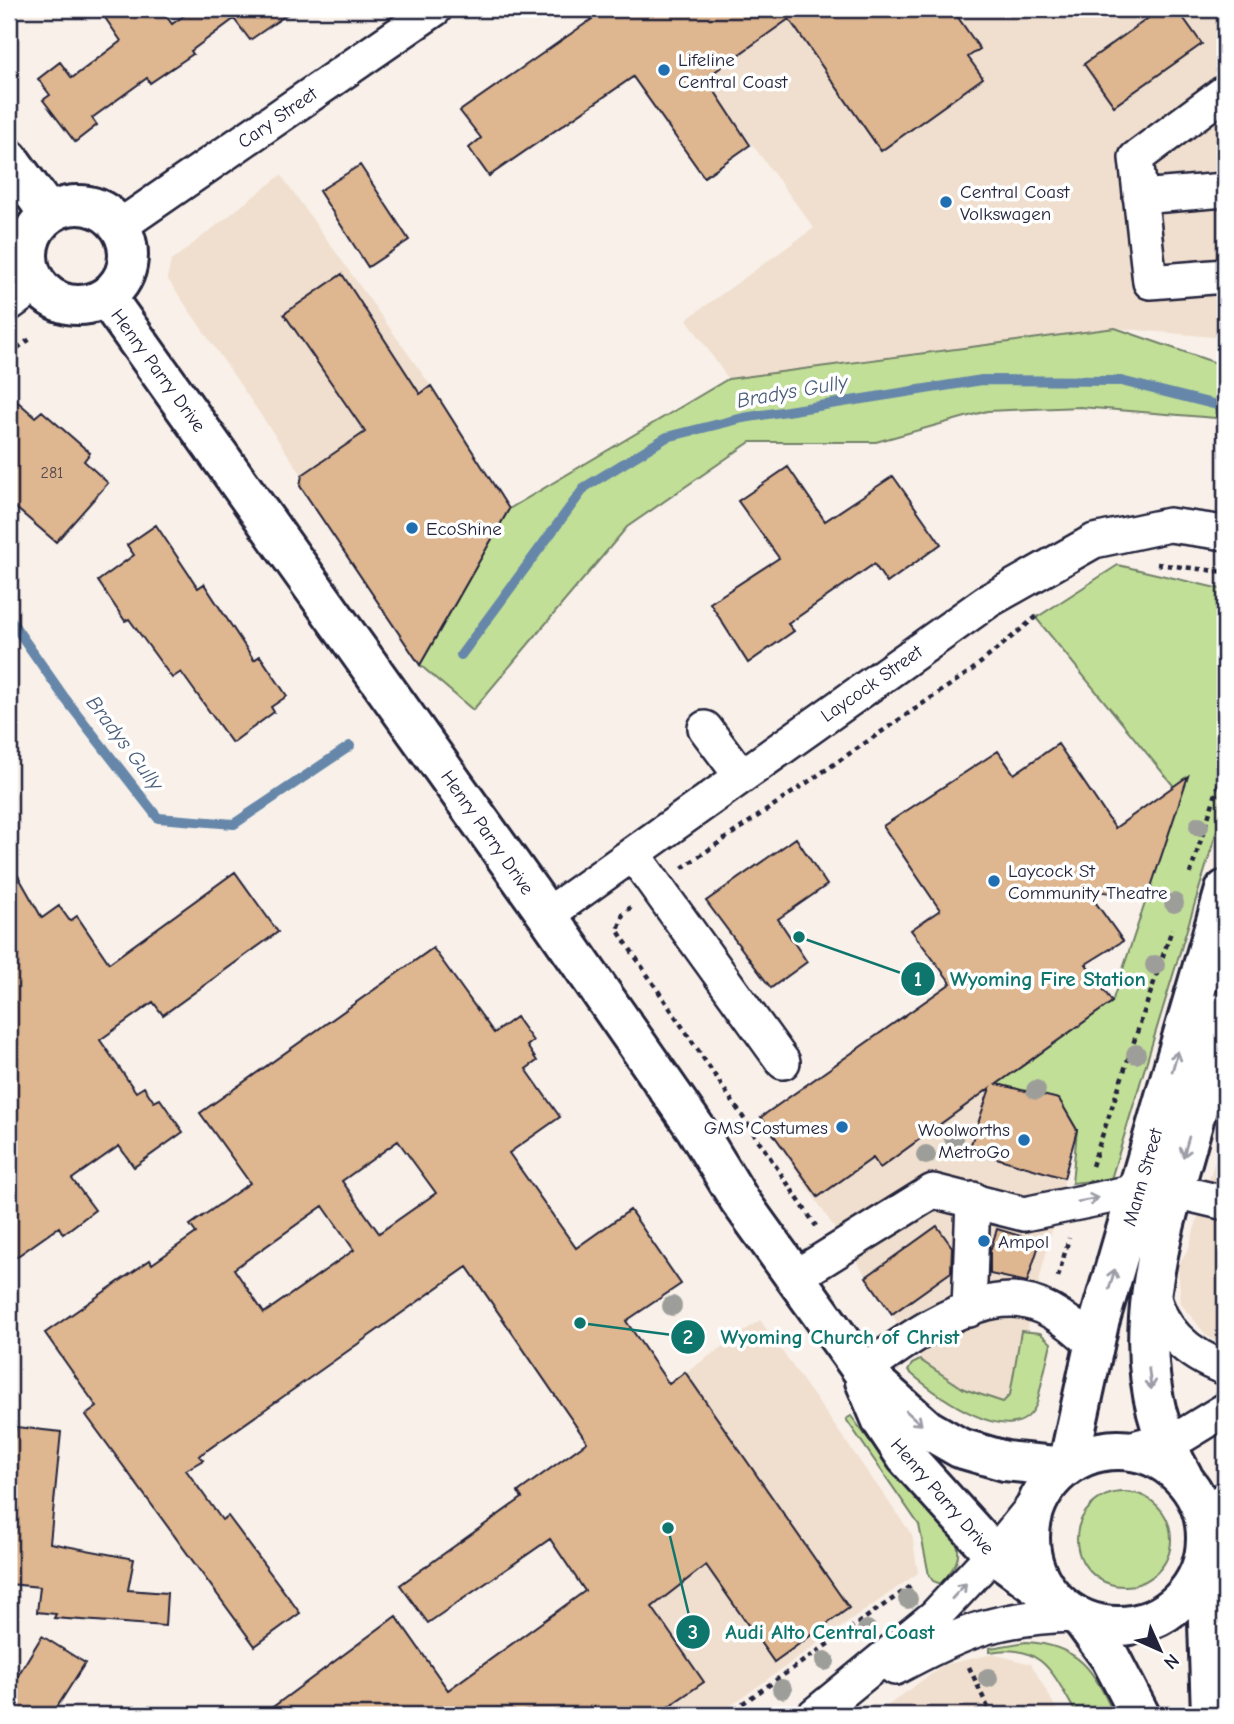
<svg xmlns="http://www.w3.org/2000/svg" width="1234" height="1724" viewBox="0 0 1234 1724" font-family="'Comic Neue',sans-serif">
<rect width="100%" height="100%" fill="#f8f0e9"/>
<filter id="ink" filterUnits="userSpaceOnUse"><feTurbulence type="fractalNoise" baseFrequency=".0143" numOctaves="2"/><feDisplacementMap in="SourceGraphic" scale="14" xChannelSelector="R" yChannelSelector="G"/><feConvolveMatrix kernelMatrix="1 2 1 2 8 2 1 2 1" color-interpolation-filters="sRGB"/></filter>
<g filter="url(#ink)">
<path fill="#f0dfce" d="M652 9H1225V338L1115 328 728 379 687 319 814 228Z
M281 175 431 386 302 475 167 278 171 261Z
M818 1077 880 1168 997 1084 1059 1099 1077 1130 1011 1393 1007 1399 998 1401 966 1390 922 1360 761 1117Z
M1225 1127V1346L1207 1336 1181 1304 1178 1266 1189 1247Z
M760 1320 912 1535 918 1573 717 1715H677L518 1492Z
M993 1654 1031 1664 1060 1715H875L943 1665Z"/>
<path fill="#c2df97" stroke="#728069" stroke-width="2" d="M1115 328 1225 366V422L1216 418 1080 407 987 411 876 442H750L627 527 473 710 420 665 509 509 728 379Z
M1118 565 1225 590V804L1111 1179 1072 1183 1077 1130 1059 1099 997 1084 1112 1002 1181 795 1036 618Z
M1021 1331 1040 1333 1051 1343 1037 1403C1016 1456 934 1393 908 1371L912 1364 920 1360 964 1389 1003 1402 1010 1395Z
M851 1416 893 1472 954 1536C964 1557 955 1567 941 1584L933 1581 929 1575 919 1525 846 1419Z
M1077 1539a47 47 0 1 1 94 0a47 47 0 1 1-94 0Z
M1026 1642C1079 1645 1094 1670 1114 1715H1077C1054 1675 1043 1642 990 1652V1648Z"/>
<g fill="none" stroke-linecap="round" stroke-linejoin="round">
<path stroke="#6687a9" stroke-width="10" d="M9 618 64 697 158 818 234 824 350 746
M461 655 585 487 667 437 743 418 982 380 1121 381 1225 407"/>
</g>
<path fill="#deb68f" stroke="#22223b" stroke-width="2" fill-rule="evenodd" d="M99 9H161L172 24 193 9H295L250 40 234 19 191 51 193 54 150 83 147 78 92 118 97 125 75 142 43 100 50 95 38 79 60 62 72 78 121 41Z
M585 9H952L980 49 968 57 983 78 881 151 789 19 706 78 750 145 704 177 633 77 489 176 469 148 481 138 460 111 592 19Z
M1161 9H1177L1202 44 1114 106 1084 64Z
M360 165 409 240 368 267 319 191Z
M342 274 420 394 431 386 509 509 420 665 300 486 302 475 365 432 284 314Z
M9 394 35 417 42 411 90 453 84 461 108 483 56 542 9 502Z
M788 467 825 521 893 476 941 544 887 583 874 564 788 624 794 631 748 663 710 603 779 558 738 501Z
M156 525 198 588 204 584 254 660 260 656 287 696 271 707 274 712 232 743 181 672 172 678 129 619 125 621 98 581 134 555 127 545Z
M1058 744 1115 828 1188 776 1147 899 1086 889 1123 941 1086 964 1112 1002 997 1084 1059 1099 1077 1130 1064 1178 969 1150 990 1088 880 1168 873 1158 818 1197 761 1117 951 983 911 930 940 910 883 826 998 751 1014 774Z
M796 838 827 885 778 919 807 962 771 988 706 901Z
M9 860 42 918 59 906 70 921 77 916 109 963 235 872 278 932 163 1015 153 1002 100 1040 136 1092 144 1087 154 1102 160 1099 183 1132 134 1167 119 1146 72 1179 95 1210 63 1234 59 1227 9 1262Z
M433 948 494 1033 516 1017 533 1041 527 1046 537 1061 526 1069 560 1117 509 1153 576 1248 630 1210 681 1284 626 1321 669 1384 685 1372 849 1608 774 1662 706 1565 652 1607 704 1682 656 1715H262L396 1616 448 1690 585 1591 550 1539 428 1623 400 1585 522 1498 518 1492 587 1442 467 1267 199 1456 203 1460 186 1470 222 1520 228 1516 300 1613 255 1646 86 1415 97 1407 45 1333 150 1260 152 1264 196 1233 190 1225 250 1183 200 1113ZM398 1141 436 1193 379 1233 342 1181ZM323 1206 354 1250 264 1313 234 1269Z
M937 1226 952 1247 951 1272 892 1314 866 1277Z
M997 1229 1040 1242 1027 1282 990 1274V1251Z
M16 1427 61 1432 50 1543 134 1559 128 1590 167 1593 165 1626 54 1618 56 1614 37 1612 40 1587 9 1584 15 1517 9 1516V1439H14Z
M42 1636 85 1663 52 1715H9V1690Z"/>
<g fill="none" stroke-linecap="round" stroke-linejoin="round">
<defs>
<path id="minor" d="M1225 92 1136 158 1150 282 1225 276
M1140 197 1225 190
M120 226 435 9
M9 304 37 284
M705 728 741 776
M633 854 783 1062
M547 915 988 601 1094 541 1169 525 1225 533
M1174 1191 1225 1203
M795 1277 933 1191 1024 1214 1137 1191
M1152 1289C1159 1329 1188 1355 1225 1368
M969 1310 973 1199
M863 1372C901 1343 961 1300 1011 1300 1043 1300 1072 1323 1094 1345
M1125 1450 1184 1435 1225 1410
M1206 1531 1225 1499
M895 1668C963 1631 998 1617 1076 1615
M814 1715 935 1616 1004 1542 1039 1499"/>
<path id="major" d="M9 159 49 214
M28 255a50 50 0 1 1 100 0a50 50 0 1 1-100 0Z
M106 297 547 915 696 1129 740 1201 863 1372 927 1429 960 1448 1005 1461 1066 1467
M865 1381 882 1421 906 1457 993 1553 1049 1594
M1030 1538a88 88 0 1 1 176 0a88 88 0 1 1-176 0Z
M1068 1465 1099 1323 1225 890
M1183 1477C1123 1372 1152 1264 1184 1155 1198 1107 1211 1059 1225 1011
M1206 1560 1211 1715
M1081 1618 1110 1657 1140 1715"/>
</defs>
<use href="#minor" stroke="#22223b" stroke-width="38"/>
<use href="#major" stroke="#22223b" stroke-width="44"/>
<path stroke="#22223b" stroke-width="4.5" stroke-dasharray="5 5" stroke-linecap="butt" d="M9 354 33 337
M1157 564 1225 572
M682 868 972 670 1037 616
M1190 874 1225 765
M631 907 623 914 618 931 816 1226
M1092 1166 1172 929
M1058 1277 1069 1238
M969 1667 990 1712 988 1715
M726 1715 914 1584"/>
<use href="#minor" stroke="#fff" stroke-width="33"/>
<use href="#major" stroke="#fff" stroke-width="38"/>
</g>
<g fill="#9d9e99">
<circle cx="1199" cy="826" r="10"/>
<circle cx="1174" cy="903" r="10"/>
<circle cx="1155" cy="965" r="10"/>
<circle cx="1136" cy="1054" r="10"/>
<circle cx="1036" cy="1090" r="10"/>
<circle cx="954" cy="1138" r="10"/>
<circle cx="926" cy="1155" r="10"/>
<circle cx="672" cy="1306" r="10"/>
<circle cx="908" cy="1599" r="10"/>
<circle cx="867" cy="1630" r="10"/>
<circle cx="825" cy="1661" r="10"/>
<circle cx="988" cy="1678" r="10"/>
<circle cx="782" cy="1689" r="10"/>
</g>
<defs><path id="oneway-shaft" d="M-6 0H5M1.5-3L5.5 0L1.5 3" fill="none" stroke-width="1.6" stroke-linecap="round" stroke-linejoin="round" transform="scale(1.75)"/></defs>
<g stroke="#9c9ca7">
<use href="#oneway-shaft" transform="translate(1175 1061) rotate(-74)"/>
<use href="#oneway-shaft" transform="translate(1186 1147) rotate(106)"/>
<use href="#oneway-shaft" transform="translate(1088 1200) rotate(-10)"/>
<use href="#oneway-shaft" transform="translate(1112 1279) rotate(-74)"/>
<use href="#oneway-shaft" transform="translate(1150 1379) rotate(83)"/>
<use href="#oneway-shaft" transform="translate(914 1418) rotate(42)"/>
<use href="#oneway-shaft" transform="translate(959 1591) rotate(-47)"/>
</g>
</g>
<g fill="#1f6fb2" stroke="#fff" stroke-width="2.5">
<circle cx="664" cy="70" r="7"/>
<circle cx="946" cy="202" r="7"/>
<circle cx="412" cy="528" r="7"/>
<circle cx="994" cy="881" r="7"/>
<circle cx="842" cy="1127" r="7"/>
<circle cx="1024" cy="1140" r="7"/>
<circle cx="984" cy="1241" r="7"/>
</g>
<g text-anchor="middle" stroke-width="7" stroke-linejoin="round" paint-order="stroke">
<g font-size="16" fill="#514750">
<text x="52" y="478">281</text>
</g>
<g font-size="19" fill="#22223b" stroke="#fff" text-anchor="start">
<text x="678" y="66">Lifeline<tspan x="678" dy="22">Central Coast</tspan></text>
<text x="960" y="198">Central Coast<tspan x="960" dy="22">Volkswagen</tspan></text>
<text x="426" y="535">EcoShine</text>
<text x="1008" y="877">Laycock St<tspan x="1008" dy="22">Community Theatre</tspan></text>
<text x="828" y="1134" text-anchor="end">GMS Costumes</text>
<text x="1010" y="1136" text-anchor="end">Woolworths<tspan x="1010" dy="22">MetroGo</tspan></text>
<text x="998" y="1248">Ampol</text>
</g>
<g font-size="19" fill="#22223b" stroke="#fff">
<text transform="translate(277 117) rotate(-35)" y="7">Cary Street</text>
<text transform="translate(159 370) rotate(54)" y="7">Henry Parry Drive</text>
<text transform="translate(871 683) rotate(-35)" y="7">Laycock Street</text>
<text transform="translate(488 832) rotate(55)" y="7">Henry Parry Drive</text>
<text transform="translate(1142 1177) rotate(-74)" y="7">Mann Street</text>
<text transform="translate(943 1496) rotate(49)" y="7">Henry Parry Drive</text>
</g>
<g font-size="21" font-style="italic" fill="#4a5d7b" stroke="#fff">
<text transform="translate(792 391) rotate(-10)" y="7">Bradys Gully</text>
<text transform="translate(125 743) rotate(53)" y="7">Bradys Gully</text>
</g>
</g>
<path fill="none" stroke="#0f766e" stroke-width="2.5" d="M799 937L918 979M580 1323L688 1337M668 1528L693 1632"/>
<g fill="#0f766e" stroke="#fff" stroke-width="2.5">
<circle cx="799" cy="937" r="7"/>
<circle cx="580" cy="1323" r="7"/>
<circle cx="668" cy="1528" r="7"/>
<circle cx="918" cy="979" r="18"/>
<circle cx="688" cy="1337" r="18"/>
<circle cx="693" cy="1632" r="18"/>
</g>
<g font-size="21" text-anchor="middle" font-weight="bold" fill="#fff">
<text x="918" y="986">1</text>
<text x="688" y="1344">2</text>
<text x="693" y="1639">3</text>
</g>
<g font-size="21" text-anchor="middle" font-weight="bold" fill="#0f766e" stroke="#fff" stroke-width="7" stroke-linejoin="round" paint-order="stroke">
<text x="1048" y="986">Wyoming Fire Station</text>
<text x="840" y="1344">Wyoming Church of Christ</text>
<text x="830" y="1639">Audi Alto Central Coast</text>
</g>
<rect width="1234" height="1724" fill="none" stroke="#fff" stroke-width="35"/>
<rect x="18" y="18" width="1199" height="1689" fill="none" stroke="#22223b" stroke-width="2.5" filter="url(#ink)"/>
<g transform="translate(1160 1650) rotate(135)" stroke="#ffffff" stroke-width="5" paint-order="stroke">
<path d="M0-5L12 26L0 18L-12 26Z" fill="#22223b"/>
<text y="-10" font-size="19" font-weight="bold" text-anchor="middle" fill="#22223b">N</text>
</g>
</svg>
